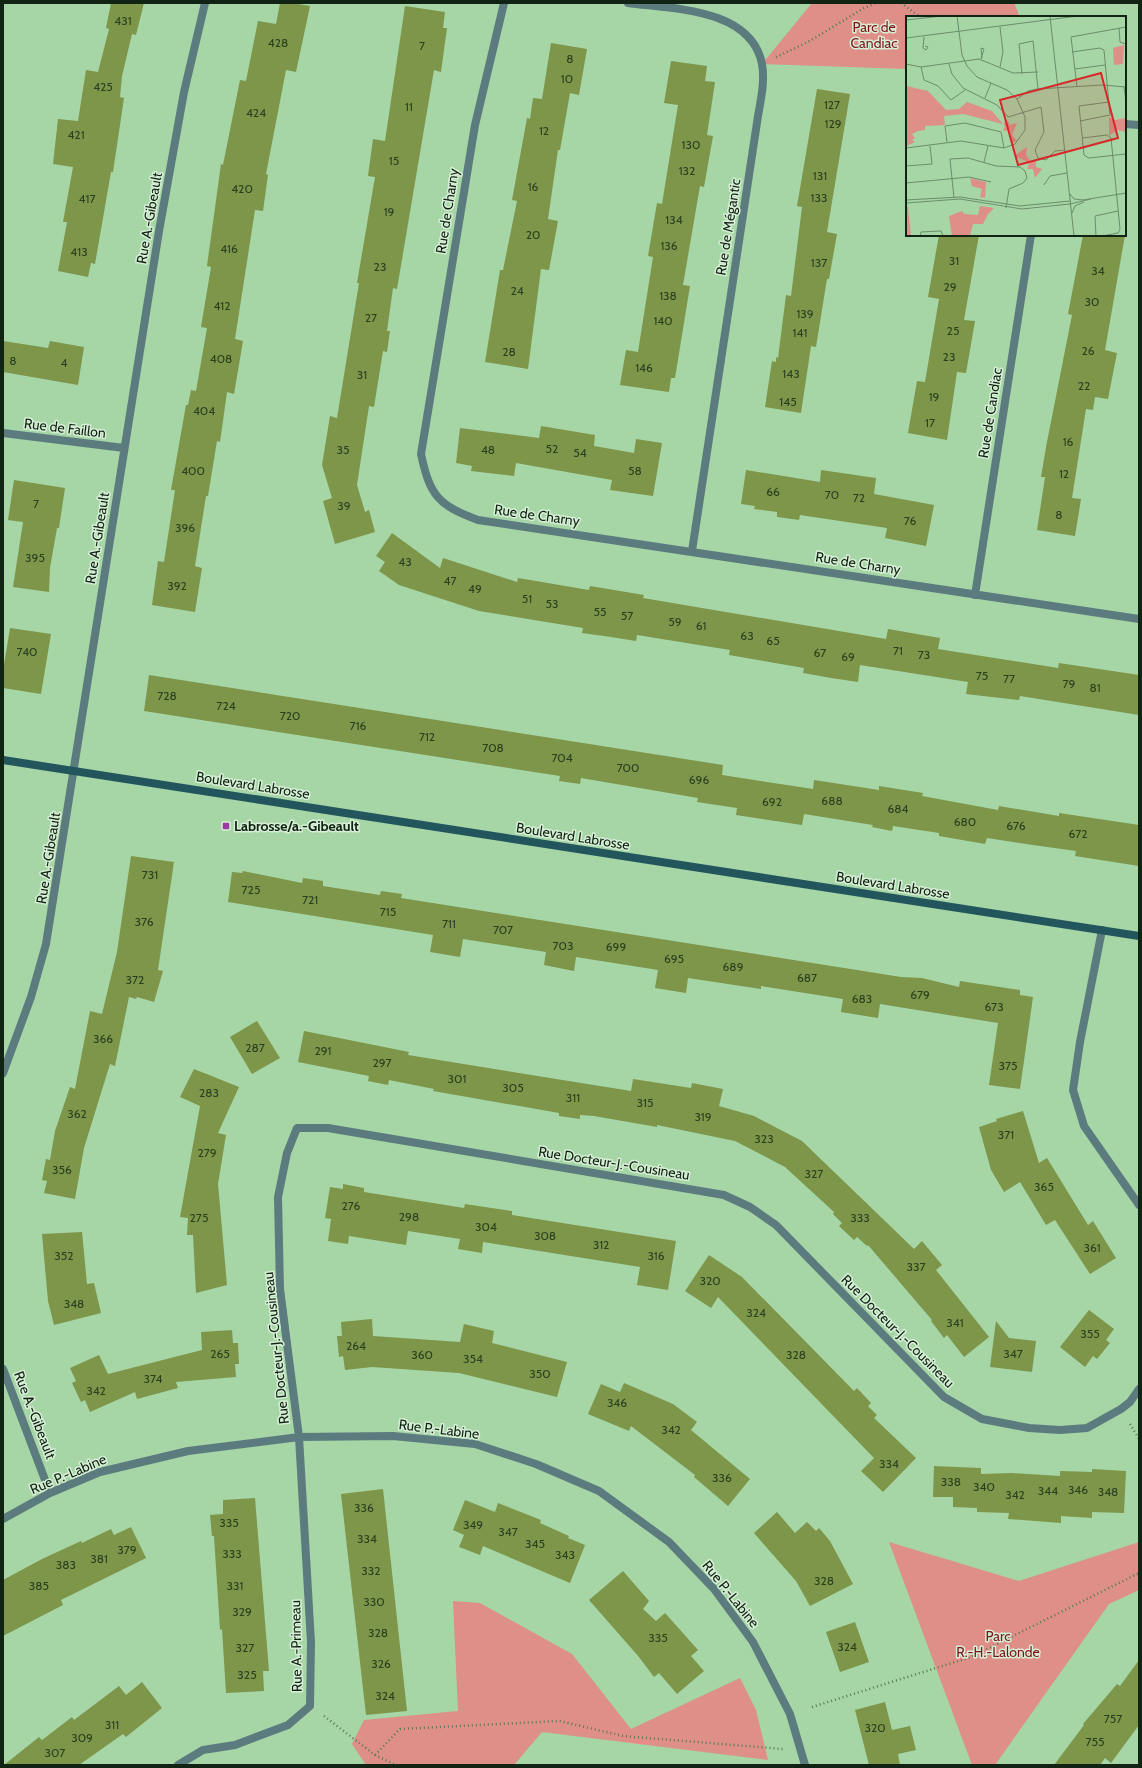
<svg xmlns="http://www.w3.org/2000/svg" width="1142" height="1768" viewBox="0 0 1142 1768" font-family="Cabin,sans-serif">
<rect width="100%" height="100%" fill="#a6d5a6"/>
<path fill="#dd8f88" d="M812 3H1014L1020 17H907V69L762 64Z
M889 1542 1019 1581 1139 1542V1590L1109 1604 995 1765H972Z
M453 1601 480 1603 572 1654 631 1729 740 1678 756 1710 768 1760 542 1732 514 1765H366L352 1744 364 1720 458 1711Z"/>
<path fill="#7d964a" d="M111 3H144L136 35 132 34 122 76 120 97 124 98 113 172H111L95 264 91 263 88 277 58 271 67 222H63L73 167 53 164 58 119 78 121 86 70 98 72 109 29 106 28Z
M280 3H293L310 6 296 72 286 70 266 174 268 175 263 211 255 210 235 339 243 341 234 394 227 392 220 442 217 441 208 496H206L195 566 202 568 195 612 152 605 158 561 164 562 175 490H171L186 405H188L191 390 196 391 207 328 201 327 211 267 207 266 221 164 223 165 240 80 246 81 258 21 276 24Z
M405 6 445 12 443 28H447L441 72 434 70 397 289 393 288 387 331H390L387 352 383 351 374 407 369 406 357 485 365 512 369 510 375 532 335 544 323 501 332 498 322 465 330 416 337 418 359 283H357L375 177 368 176 373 139 385 141Z
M551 43 587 49 579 95 570 93 560 150H558L548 219 558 221 549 270 541 269 528 369 485 362 500 270H503L517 201 512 200 527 118 530 119 533 98 542 99Z
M671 61 707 66 705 81 715 82 707 135 713 136 704 187 700 186 683 285 690 286 675 378H671L669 392 620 385 626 350 638 352 653 257 648 256 657 203 662 204 678 105 664 103Z
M817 89 850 94 827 232 837 234 829 279H827L816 347 811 346 801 413 765 407 772 361 776 362V357L778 358 786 295 791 296 802 207 797 206Z
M939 235H979L964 320 975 321 966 373 957 372 947 440 908 433 917 381 925 382 939 299 928 297Z
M1083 235H1125L1105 350 1117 353 1108 399 1095 397 1093 410 1086 409 1072 498 1081 499 1075 536 1037 530 1045 477H1041L1046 447 1072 315 1068 314Z
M3 341 48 348 50 341 84 347 78 385 3 372Z
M541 426 595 435 594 446 634 453 636 439 662 443 653 496 610 490 612 480 516 463 514 476 471 471 472 466 456 463 460 428 539 438Z
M746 470 820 482 821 470 876 478 874 494 934 505 926 546 885 538 887 528 800 515 799 520 777 517V512L754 509 755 506 741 504Z
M14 480 65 488 59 528H57L50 568 49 592 13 587 23 522 8 520Z
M392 533 440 568 443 558 517 582 518 578 589 590 590 586 644 595 643 598 886 639 888 629 940 638 938 649 1058 668 1059 663 1139 675V715L1020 696 1019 700 966 694 968 682 860 665 858 682 831 678 803 673 804 668 729 655 730 650 637 635 636 641 611 637 582 633 583 628 479 611 399 585 379 571 385 562 376 556Z
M10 628 51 634 41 694 3 688V671Z
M149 675 723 765 722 775 813 789 814 780 879 790V786L923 793 922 796 998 810 999 806 1059 816V813L1139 825V866L1075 856 1076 851 1033 845 987 838 985 844 939 836V833L893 826 892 831 872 827 873 825 804 814 802 825 736 815 737 808 697 802 698 798 581 778 580 784 559 781 560 776 144 711Z
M131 856 174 862 158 970 163 971 154 1002 137 997 136 999 129 997 115 1066 110 1064 84 1148 75 1199 44 1193 47 1181 42 1180 46 1159 50 1160 55 1131 70 1087 75 1089 90 1011 102 1014 117 952Z
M243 871 302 883 303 878 323 881V886L380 895 381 891 402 894 401 898 901 977 922 978 959 987 960 981 1020 990V995L1033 997 1020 1089 989 1085 998 1023 880 1004 878 1018 841 1012 843 999 761 986V989L688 978 686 993 655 988 658 970 576 957 574 971 544 965 546 952 463 939 460 957 430 952 433 935 228 902 232 872 242 873Z
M257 1021 280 1058 252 1074 230 1037Z
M304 1031 409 1052 408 1055 631 1091 633 1079 691 1088 692 1083 723 1089 719 1106 754 1116 802 1141 914 1249 922 1241 942 1265 936 1270 989 1337 964 1357 947 1335 944 1338 931 1321 932 1320 868 1245 867 1246 857 1237 854 1240 839 1226 842 1223 833 1214 834 1212 785 1167 735 1141 657 1125V1127L594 1116 580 1115V1119L559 1116V1113L433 1091 434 1089 389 1080 388 1085 368 1081 369 1076 298 1062Z
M194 1069 239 1087 218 1133 226 1135 218 1184 227 1285 196 1293 193 1235H187L188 1218 180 1217 200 1106 180 1097Z
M1023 1111 1039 1163 1047 1158 1088 1225 1093 1221 1116 1258 1090 1274 1055 1220 1046 1225 1020 1182 1004 1192 991 1170 979 1127 997 1121 996 1119Z
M343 1184 364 1188V1192L464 1208 465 1204 512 1211V1215L676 1241 668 1290 637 1285 640 1267 483 1242 482 1253 458 1249 460 1239 408 1231 406 1245 349 1236 348 1244 328 1241 331 1219 325 1218 330 1187 343 1189Z
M82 1232 87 1284 94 1283 101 1313 54 1325 48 1301 42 1234Z
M709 1255 742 1277 854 1391 857 1388 871 1403 868 1406 877 1415 874 1418 916 1458 883 1492 861 1471 874 1458 718 1297 711 1308 685 1291Z
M1089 1310 1114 1329 1106 1340 1110 1343 1097 1359 1093 1356 1085 1367 1060 1347Z
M372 1319 373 1336 460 1342 464 1324 494 1331 492 1343 567 1362 557 1397 459 1373 372 1367 345 1370 343 1356 339 1357 337 1336H342L341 1322Z
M996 1321 1009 1338 1036 1341 1032 1372 990 1367Z
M232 1330 233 1343H238L239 1364H235L236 1377 176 1382 178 1388 137 1399 135 1392 90 1412 85 1400 81 1402 72 1383 76 1381 70 1368 99 1355 108 1374 202 1350 201 1332Z
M624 1383 673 1404 697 1422 691 1430 750 1479 728 1506 694 1477 695 1475 631 1426 629 1431 588 1414 601 1384 620 1392Z
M934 1466 981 1468V1474L1012 1473 1060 1476V1471L1092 1472V1469L1126 1471 1124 1513 1092 1512V1518L1061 1516V1523L1008 1519 1009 1513 977 1512V1508L953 1507V1497H933Z
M383 1489 407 1711 366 1715 341 1494Z
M255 1498 269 1671H263L264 1691 226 1693 222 1629 220 1630 214 1536H212L210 1515 223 1514V1500Z
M465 1500 495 1512 498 1503 541 1520 540 1523 569 1536 568 1538 585 1545 570 1583 483 1546 480 1555 459 1547 464 1535 453 1530Z
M777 1512 795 1533 807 1522 816 1531 819 1528 830 1541 853 1584 810 1606 796 1581 754 1533Z
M131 1527 146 1558 61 1600 63 1605 3 1636V1580L42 1559 81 1541 82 1543 111 1529 114 1535Z
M623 1571 649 1601 643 1609 656 1621 665 1613 698 1650 691 1656 704 1671 677 1694 659 1673 654 1677 639 1657 589 1600Z
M855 1622 869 1662 840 1672 826 1632Z
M1139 1660V1725L1111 1763 1105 1758 1100 1765H1054L1084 1725 1083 1724 1117 1684 1120 1686Z
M142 1682 162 1708 126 1737 123 1734 79 1765H4L39 1737 42 1740 72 1717 74 1720 119 1686 126 1695Z
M885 1702 892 1730 910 1726 916 1750 898 1754 900 1765H869L855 1710Z"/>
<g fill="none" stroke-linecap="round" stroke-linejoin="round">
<path stroke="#59795a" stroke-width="2.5" stroke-dasharray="1 3" stroke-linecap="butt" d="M901 3 920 17
M776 57 808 42 864 8 876 3
M1130 1424 1139 1439
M812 1707 971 1657 1139 1573
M324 1716 375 1755 396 1765
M375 1755 400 1729 560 1721 623 1736 783 1749"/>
<path stroke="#5b7b7e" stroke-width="8" d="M504 3 475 125 421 454C430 496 438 505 478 520L1139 619
M628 3C672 9 751 8 762 64 765 81 761 99 758 116L692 551
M1125 124 1139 125
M3 433 124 448
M975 595 1031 235
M1102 930 1080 1042 1073 1090 1084 1126 1139 1205
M3 1073 31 997 46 944 159 231 184 92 205 3
M3 1369 50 1493
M3 1519 50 1493 100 1472 188 1451 299 1437 393 1436 475 1444 536 1464 599 1491 669 1542 714 1589 753 1642 790 1714 805 1765
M178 1765 203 1750 235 1745 288 1725 310 1706 311 1642 299 1437 280 1289 278 1197 287 1153 297 1128H328L724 1195 750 1207 776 1225 944 1397 982 1419 1029 1428 1060 1430 1087 1428 1121 1409 1130 1402 1139 1389"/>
<path stroke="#22565c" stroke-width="8" d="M3 760 1139 936"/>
</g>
<rect fill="#9a3aa2" stroke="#d7efd7" stroke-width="1.5" x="222" y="822" width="8" height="8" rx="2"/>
<g text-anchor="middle" stroke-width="3" stroke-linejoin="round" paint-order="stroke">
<g font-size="12" fill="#2c4020">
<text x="123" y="25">431</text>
<text x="278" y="47">428</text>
<text x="422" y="50">7</text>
<text x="570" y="63">8</text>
<text x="567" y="83">10</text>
<text x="103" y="91">425</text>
<text x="832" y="109">127</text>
<text x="409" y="111">11</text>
<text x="256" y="117">424</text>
<text x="833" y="128">129</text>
<text x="544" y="135">12</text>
<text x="76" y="139">421</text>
<text x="691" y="149">130</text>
<text x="394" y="165">15</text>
<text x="687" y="175">132</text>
<text x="820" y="180">131</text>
<text x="533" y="191">16</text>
<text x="242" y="193">420</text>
<text x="819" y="202">133</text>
<text x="87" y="203">417</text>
<text x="389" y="216">19</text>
<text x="674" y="224">134</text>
<text x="533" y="239">20</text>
<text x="669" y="250">136</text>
<text x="229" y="253">416</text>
<text x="79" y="256">413</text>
<text x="954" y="265">31</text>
<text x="819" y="267">137</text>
<text x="380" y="271">23</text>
<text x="1098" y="275">34</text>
<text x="950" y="291">29</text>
<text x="517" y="295">24</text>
<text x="668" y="300">138</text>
<text x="1092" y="306">30</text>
<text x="222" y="310">412</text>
<text x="805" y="318">139</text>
<text x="371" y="322">27</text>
<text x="663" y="325">140</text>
<text x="953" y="335">25</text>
<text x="800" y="337">141</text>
<text x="1088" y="355">26</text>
<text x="509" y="356">28</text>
<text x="949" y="361">23</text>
<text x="221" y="363">408</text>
<text x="13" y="365">8</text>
<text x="64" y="367">4</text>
<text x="644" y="372">146</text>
<text x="791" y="378">143</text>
<text x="362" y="379">31</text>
<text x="1084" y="390">22</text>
<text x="934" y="401">19</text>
<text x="788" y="406">145</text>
<text x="204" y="415">404</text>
<text x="930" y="427">17</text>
<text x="1068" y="446">16</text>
<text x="552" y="453">52</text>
<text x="343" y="454">35</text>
<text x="488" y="454">48</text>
<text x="580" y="457">54</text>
<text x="193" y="475">400</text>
<text x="635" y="475">58</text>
<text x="1064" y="478">12</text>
<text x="773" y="496">66</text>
<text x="832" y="499">70</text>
<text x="859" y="502">72</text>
<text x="36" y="508">7</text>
<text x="344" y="510">39</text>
<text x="1059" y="519">8</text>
<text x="910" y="525">76</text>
<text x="185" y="532">396</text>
<text x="35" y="562">395</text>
<text x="405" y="566">43</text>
<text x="450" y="585">47</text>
<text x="177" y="590">392</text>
<text x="475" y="593">49</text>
<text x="527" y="603">51</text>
<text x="552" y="608">53</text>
<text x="600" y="616">55</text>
<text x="627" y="620">57</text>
<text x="675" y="626">59</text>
<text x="701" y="630">61</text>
<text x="747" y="640">63</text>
<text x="773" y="645">65</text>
<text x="898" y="655">71</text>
<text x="27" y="656">740</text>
<text x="820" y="657">67</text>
<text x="924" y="659">73</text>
<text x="848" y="661">69</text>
<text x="982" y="680">75</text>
<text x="1009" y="683">77</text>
<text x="1069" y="688">79</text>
<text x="1095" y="692">81</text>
<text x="167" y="700">728</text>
<text x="226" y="710">724</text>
<text x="290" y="720">720</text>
<text x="358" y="730">716</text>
<text x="427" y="741">712</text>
<text x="493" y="752">708</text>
<text x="562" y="762">704</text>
<text x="628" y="772">700</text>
<text x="699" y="784">696</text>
<text x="832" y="805">688</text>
<text x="772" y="806">692</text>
<text x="898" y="813">684</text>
<text x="965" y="826">680</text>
<text x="1016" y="830">676</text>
<text x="1078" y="838">672</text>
<text x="150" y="879">731</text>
<text x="251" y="894">725</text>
<text x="310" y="904">721</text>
<text x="388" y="916">715</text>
<text x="144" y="926">376</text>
<text x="449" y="928">711</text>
<text x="503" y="934">707</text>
<text x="563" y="950">703</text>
<text x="616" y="951">699</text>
<text x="674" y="963">695</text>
<text x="733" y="971">689</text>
<text x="807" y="982">687</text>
<text x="135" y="984">372</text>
<text x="920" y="999">679</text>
<text x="862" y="1003">683</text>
<text x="994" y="1011">673</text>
<text x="103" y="1043">366</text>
<text x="255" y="1052">287</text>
<text x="323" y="1055">291</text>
<text x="382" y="1067">297</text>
<text x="1008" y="1070">375</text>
<text x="457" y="1083">301</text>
<text x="513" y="1092">305</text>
<text x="209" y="1097">283</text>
<text x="573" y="1102">311</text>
<text x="645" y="1107">315</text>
<text x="77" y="1118">362</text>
<text x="703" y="1121">319</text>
<text x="1006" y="1139">371</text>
<text x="764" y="1143">323</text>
<text x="207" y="1157">279</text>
<text x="62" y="1174">356</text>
<text x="814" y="1178">327</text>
<text x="1044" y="1191">365</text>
<text x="351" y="1210">276</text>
<text x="409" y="1221">298</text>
<text x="199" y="1222">275</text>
<text x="860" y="1222">333</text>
<text x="486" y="1231">304</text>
<text x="545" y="1240">308</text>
<text x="601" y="1249">312</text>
<text x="1092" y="1252">361</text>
<text x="64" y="1260">352</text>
<text x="656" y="1260">316</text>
<text x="916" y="1271">337</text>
<text x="710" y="1285">320</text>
<text x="74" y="1308">348</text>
<text x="756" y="1317">324</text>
<text x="955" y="1327">341</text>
<text x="1090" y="1338">355</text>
<text x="356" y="1350">264</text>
<text x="220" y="1358">265</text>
<text x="1013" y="1358">347</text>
<text x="422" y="1359">360</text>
<text x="796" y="1359">328</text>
<text x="473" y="1363">354</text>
<text x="540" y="1378">350</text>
<text x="153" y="1383">374</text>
<text x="96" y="1395">342</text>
<text x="617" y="1407">346</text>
<text x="671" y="1434">342</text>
<text x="889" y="1468">334</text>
<text x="722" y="1482">336</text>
<text x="951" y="1486">338</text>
<text x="984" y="1491">340</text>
<text x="1078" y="1494">346</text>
<text x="1048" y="1495">344</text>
<text x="1108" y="1496">348</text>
<text x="1015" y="1499">342</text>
<text x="364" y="1512">336</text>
<text x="229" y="1527">335</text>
<text x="473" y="1529">349</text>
<text x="508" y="1536">347</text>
<text x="367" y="1543">334</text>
<text x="535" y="1548">345</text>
<text x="127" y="1554">379</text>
<text x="232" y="1558">333</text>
<text x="565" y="1559">343</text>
<text x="99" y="1563">381</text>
<text x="66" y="1569">383</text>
<text x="371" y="1575">332</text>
<text x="824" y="1585">328</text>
<text x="39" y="1590">385</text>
<text x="235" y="1590">331</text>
<text x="374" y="1606">330</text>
<text x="242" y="1616">329</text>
<text x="378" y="1637">328</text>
<text x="658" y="1642">335</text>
<text x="847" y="1651">324</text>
<text x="245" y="1652">327</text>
<text x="381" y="1668">326</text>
<text x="247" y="1679">325</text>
<text x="385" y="1700">324</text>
<text x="1113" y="1723">757</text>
<text x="112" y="1729">311</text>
<text x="875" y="1732">320</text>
<text x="82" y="1742">309</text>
<text x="1095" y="1746">755</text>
<text x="55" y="1757">307</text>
</g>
<g font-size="14" fill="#7c1519" stroke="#d7efd7">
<text x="874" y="32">Parc de<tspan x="874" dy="16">Candiac</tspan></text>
<text x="998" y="1641">Parc<tspan x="998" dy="16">R.-H.-Lalonde</tspan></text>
</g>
<g font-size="14" fill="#112312" stroke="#d7efd7">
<text transform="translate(447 211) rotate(-81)" y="5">Rue de Charny</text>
<text transform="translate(149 218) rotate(-80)" y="5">Rue A.-Gibeault</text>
<text transform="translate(728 227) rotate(-81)" y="5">Rue de Mégantic</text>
<text transform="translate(990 413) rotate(-81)" y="5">Rue de Candiac</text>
<text transform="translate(65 428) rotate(7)" y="5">Rue de Faillon</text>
<text transform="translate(537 515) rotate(8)" y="5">Rue de Charny</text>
<text transform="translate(97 538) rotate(-81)" y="5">Rue A.-Gibeault</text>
<text transform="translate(858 563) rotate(9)" y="5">Rue de Charny</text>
<text transform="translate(253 785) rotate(9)" y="5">Boulevard Labrosse</text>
<text transform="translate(573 836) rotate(9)" y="5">Boulevard Labrosse</text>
<text transform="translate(48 858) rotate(-81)" y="5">Rue A.-Gibeault</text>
<text transform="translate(893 885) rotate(9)" y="5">Boulevard Labrosse</text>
<text transform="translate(614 1163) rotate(9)" y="5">Rue Docteur-J.-Cousineau</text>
<text transform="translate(898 1331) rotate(45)" y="5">Rue Docteur-J.-Cousineau</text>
<text transform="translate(276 1348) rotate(-96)" y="5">Rue Docteur-J.-Cousineau</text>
<text transform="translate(35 1415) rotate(69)" y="5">Rue A.-Gibeault</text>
<text transform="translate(439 1429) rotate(7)" y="5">Rue P.-Labine</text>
<text transform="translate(68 1474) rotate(-23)" y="5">Rue P.-Labine</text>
<text transform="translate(731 1594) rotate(51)" y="5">Rue P.-Labine</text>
<text transform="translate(296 1646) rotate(-91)" y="5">Rue A.-Primeau</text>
</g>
<g font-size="14" font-weight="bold" fill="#112312" stroke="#d7efd7" text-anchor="start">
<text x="234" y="831">Labrosse/a.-Gibeault</text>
</g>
</g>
<g transform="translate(906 16)">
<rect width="220" height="220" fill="#a6d5a6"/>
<path d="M74 190 88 192 82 198 77 208H67L64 220H46L43 200 56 195 58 198 72 199ZM0 191H2L5 220H0Z" fill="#dd8f88"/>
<path d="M218 29 217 48 208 49 207 32ZM0 70 22 75 40 94 53 93 61 86 86 95 97 108 101 104 104 109 111 107 106 119 111 125 106 127 104 114 97 115 99 110 97 108 57 98 38 100 39 109 19 110V114L12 115 6 118 9 122 6 124 9 126 0 130ZM203 101 209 104 220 102V116L211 114 203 120ZM121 131 120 139 124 145H130V151L136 153 129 162 127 153H121L123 148 120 145 108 140ZM64 162 80 166 79 182 74 181 76 173 66 170Z" fill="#dd8f88"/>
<path fill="none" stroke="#6a8e6b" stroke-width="1" d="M144 0 168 220M0 4 36 0M94 11 97 36 94 51M213 12 214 26 220 28M18 21 17 32 20 34 22 31 19 30M0 22 172 0M0 26V52M166 36 194 32 198 34 204 99 174 105M75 43 78 33 75 32 76 42M0 48 15 51 73 43 107 57 132 56M43 48 46 58 57 72 91 89 102 101 135 91 138 116 129 134 132 142 140 144 149 135 159 134M15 51 18 64 32 70 45 84 59 74M169 53 199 49M116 58 113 28 127 25 132 73M171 71 165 21 220 11M218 71 220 86M79 82 85 67M111 83 122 75 131 73 196 69 220 71M203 86 173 90 178 139 183 142 220 138M176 122 201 119 205 122 214 213 212 217 196 220M41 126 39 110 59 107 95 116 98 132M0 132 55 125 98 132 109 128 119 114V101L111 83 101 74 71 61 61 50 56 39 51 0M78 146 82 130M0 150 26 148 24 130M0 167 63 161 85 166M138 169 144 160 161 157M164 178 168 183 177 184M48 182 44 143 62 142 90 150 114 151 119 155 121 162 117 167 103 173 100 192M0 184 54 181 114 190 164 185M177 184 220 177M0 187 54 183 116 193 164 188M164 188 185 183M166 197 169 190 178 186M14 220 15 216 35 215 37 220M190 220 189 200 212 195"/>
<path fill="#d62828" fill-opacity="0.15" stroke="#d62828" stroke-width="2" d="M195 57 212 122 112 149 94 84Z"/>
<rect width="220" height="220" fill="none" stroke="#112312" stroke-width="2"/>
</g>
<rect width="1142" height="1768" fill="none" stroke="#112312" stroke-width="8"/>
</svg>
